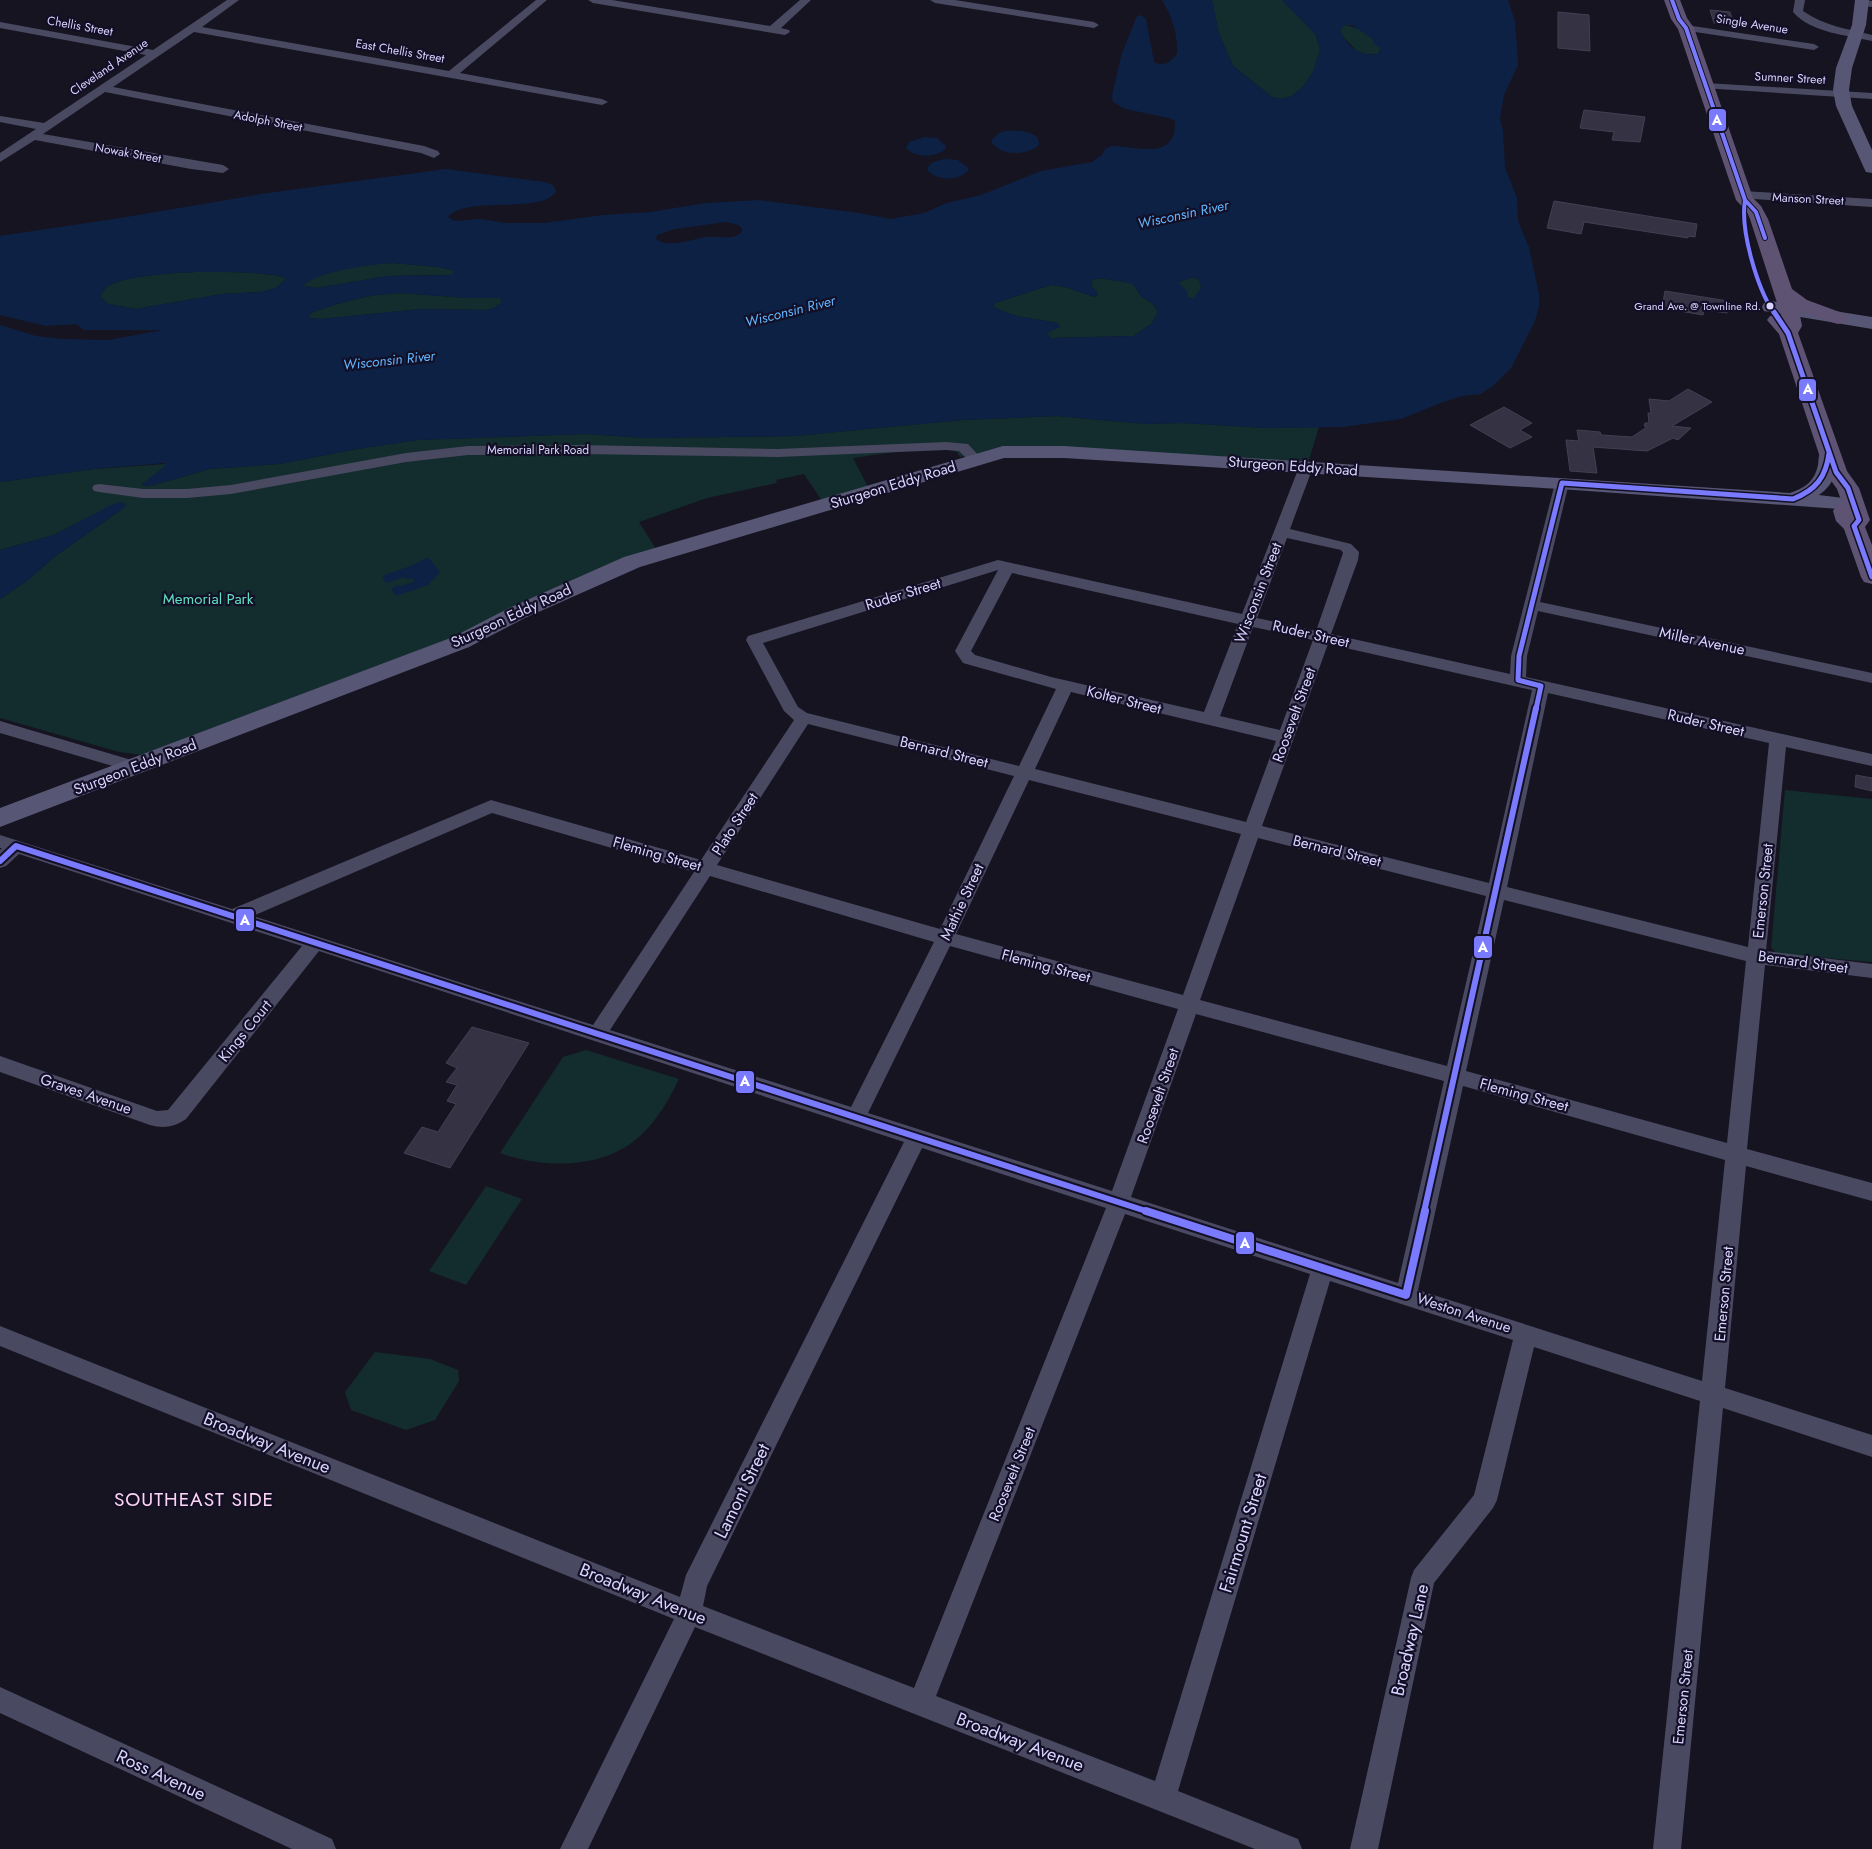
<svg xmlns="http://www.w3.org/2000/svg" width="1872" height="1849" viewBox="0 0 1872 1849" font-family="Jost,sans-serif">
<rect width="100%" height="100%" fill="#161421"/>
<path fill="#132c2d" d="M1212 0H1282L1286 2 1316 35 1320 50 1313 72 1303 87 1292 96 1281 99 1272 97 1233 66 1219 34Z
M1343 25C1357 25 1373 38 1381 47L1378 54H1360L1343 37 1340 31Z
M393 263 438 267 456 271 452 275 388 276 317 288 303 286C318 270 371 264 393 263Z
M196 272C212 272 276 271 286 279L276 288 262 292 222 294 136 309 108 304 100 296C102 293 104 289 107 287 123 275 176 273 196 272Z
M1194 277 1199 280 1202 288 1194 299 1188 297 1178 282Z
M1099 278 1131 283C1136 286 1137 291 1141 296 1149 303 1153 300 1158 313L1151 324 1134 336 1051 338 1046 333 1059 327 1058 323 1016 316 993 307 995 303 1051 285 1066 287 1094 297 1098 294 1091 285 1092 280Z
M401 293 467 298H501L502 303 492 309 484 310 421 309 321 319 308 318 311 313C340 302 369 294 401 293Z
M1057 416 1146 424 1183 423 1267 428 1319 427 1308 463 1001 449 960 457 957 452C936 444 876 455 853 458L868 487 822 501 804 474 776 480 777 483 707 498 639 522 656 549 479 629 142 755 119 752 0 718V599L28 580 54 557 121 510 81 521 54 535 0 550V482L94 469 165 464 166 466 141 485 150 486 210 469 279 464 357 449 418 440 585 434 647 438 795 436 962 420Z
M1785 790 1872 799V962L1780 954 1775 952 1771 947Z
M586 1050 679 1079C669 1099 659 1118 643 1133 607 1170 545 1169 500 1153L563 1057Z
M486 1186 522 1199 466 1285 429 1271Z
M375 1352 430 1359 458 1370 459 1381 435 1420 406 1430 351 1410 345 1392Z"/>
<path fill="#0d2144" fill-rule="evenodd" d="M1162 0H1212L1219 34 1233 66 1272 97 1281 99 1292 96 1303 87 1313 72 1320 50 1316 35 1282 0H1508L1515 21 1518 60V65L1504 95 1500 118 1503 131 1505 167 1517 198 1518 221 1529 247 1539 294V306L1535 321 1511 368 1494 385 1481 394 1463 396 1443 402 1401 419 1343 427 1267 428 1183 423 1146 424 1057 416 962 420 795 436 647 438 585 434 418 440 357 449 279 464 210 469 150 486 141 485 165 466V463L94 469 0 482V325L36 336 62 339 108 340 163 330H84L76 324 46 326 0 315V236L120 218 268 193 446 169 544 182 553 185 556 191C544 215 467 195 448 217L454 221 481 219 504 223H544L603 215 650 212 706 203 759 200 859 213 890 219 924 213 947 203 981 195 1041 171 1092 162 1102 155 1105 149 1111 146C1133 145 1177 163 1175 121L1169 118 1125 109 1113 102 1112 96 1121 56 1137 16 1141 15 1146 19 1154 62C1165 67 1170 62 1177 54 1178 34 1172 17 1162 0ZM1344 25H1352L1373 39 1374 44 1381 48 1378 54C1361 57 1347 47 1340 31ZM726 222 738 225 742 228V232C732 241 719 236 707 237 692 239 669 249 656 239L657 235 675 229ZM393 263 438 267 455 271 452 275 388 276 317 288 303 286C317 271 372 264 393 263ZM196 272C211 272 277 271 286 279L276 288 262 292 222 294 136 309 108 304 100 296C102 293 104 289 107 287 123 275 176 273 196 272ZM1194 277 1199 280 1201 288 1193 299 1188 297 1187 291 1178 282ZM1099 278 1130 283C1136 286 1137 291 1141 296 1149 303 1153 300 1158 313L1151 324 1134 336 1051 338 1046 333 1060 327 1058 323 1016 316 993 307 995 303 1051 285 1066 287 1094 297 1098 294 1091 285 1092 280ZM401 293 467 298H501L502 302 492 309 484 310 421 309 321 319 308 318 311 313C340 302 369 294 401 293Z
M1005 131C1017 130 1029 130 1038 138L1039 145C1027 156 1002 156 992 143V140L999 133Z
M924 137 937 138 946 146 945 149C935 158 915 158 906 148L909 142Z
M945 159 958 160 968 168V171C958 181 939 181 928 171L927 168 933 162Z
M121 502 126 504V506L121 510 54 557 28 580 0 599V550L54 535 111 505Z
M428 557 440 572 428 585 396 596 391 589 398 585 400 586 414 582 412 578 406 579 404 577 386 583 382 576 413 565Z"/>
<path fill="#343243" stroke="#433f54" d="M1710 10 1730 12 1734 25 1714 23Z
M1558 12 1589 15 1590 51 1558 48Z
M1584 110 1645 117 1640 142 1612 140 1614 132 1580 128Z
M1554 201 1697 224 1695 237 1688 236V238L1584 222 1581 234 1547 228Z
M1665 291 1728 301 1727 313 1704 310 1703 315 1662 308Z
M1688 389 1712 402 1672 426 1691 428 1678 440 1673 438 1647 451 1593 447 1597 473 1570 471 1566 440 1579 441 1577 430 1600 432 1601 435 1632 437 1647 427 1644 426 1645 423H1649L1648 413H1651L1649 399 1669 401Z
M1504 407 1532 423 1520 430 1532 437 1510 448 1470 425Z
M1856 775 1872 778V791L1855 787Z
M472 1027 529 1043 450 1168 404 1153 422 1127 438 1132 456 1104 447 1101 457 1085 446 1082 457 1068 446 1063Z"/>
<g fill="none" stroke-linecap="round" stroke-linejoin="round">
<path fill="#4a4962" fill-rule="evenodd" d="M227 0H239L202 27 449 71 536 0H547L460 73 602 99 608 102 602 105 194 32 113 87 424 146 438 151 440 154 434 158 421 153 105 92 43 134 223 165 229 169 223 173 191 169 35 140 0 162V153L36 129 0 122V116L44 123 146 55 0 28V22L153 50Z
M588 0H612L770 26 800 0H811L781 28 789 30 790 32 785 35 593 3Z
M930 0H955L1094 22 1099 25 1094 28 935 3Z
M1795 0H1805L1803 11C1824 26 1848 29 1872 35V41C1847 35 1811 33 1793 12Z
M1863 0 1872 1V7L1857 5 1856 3Z
M1686 25 1814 44 1819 47 1814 50 1682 30 1681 28Z
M1706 83 1872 93V99L1702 88 1700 86Z
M1743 191 1872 199V207L1739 198 1737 195 1739 192Z
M946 442 968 444 983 460 981 463H971L959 451 946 450 778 457 581 454 468 455 406 462 231 494 187 498H143L99 492 94 491 92 488 94 485 99 484 143 489H187L231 485 406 453 468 446 581 445 778 449Z
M1306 463 1311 464 1313 467 1290 529 1351 544 1359 552 1358 560 1331 634 1510 674 1511 656 1555 483 1557 480H1567L1569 483 1540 602 1872 673V683L1538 611 1527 656 1526 677 1872 754V766L1786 747 1766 951 1872 964V978L1765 965 1747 1149 1872 1183V1201L1746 1166 1725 1388 1872 1435V1457L1723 1408 1681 1849H1653L1700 1401 1534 1347 1497 1500 1493 1508 1434 1583 1378 1849H1350L1411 1578 1414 1570 1474 1495 1513 1340 1330 1281 1178 1791 1298 1839 1302 1849H1255L695 1627 588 1849H560L674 1619 0 1346V1326L680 1597 686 1575 904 1142 319 951 186 1119C175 1127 163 1129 150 1125L0 1072V1056L157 1111 168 1110 302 946 19 854 6 866 0 868V850L2 848H0V835L232 909 491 800 701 860 794 720 784 711 746 640 748 636 998 560 1242 614 1299 467 1301 464ZM1287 538 1341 550 1343 553 1316 631 1257 618ZM998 570 955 651 963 663 1056 689 1019 766 807 713 798 707 763 643ZM1012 573 1238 624 1204 712 1051 677 975 655 971 651ZM1253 627 1313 640 1280 730 1220 716ZM1328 644 1532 690 1489 883 1262 826ZM1071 692 1276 741 1246 822 1035 769ZM1548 693 1769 743 1748 947 1507 887ZM808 724 1014 776 940 929 717 865ZM1029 780 1241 834 1183 995 956 934ZM492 813 694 872 593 1025 253 916ZM1258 838 1486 896 1447 1066 1200 1000ZM710 876 934 942 851 1107 610 1030ZM1504 900 1746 961 1727 1143 1466 1071ZM950 946 1178 1009 1112 1191 868 1113ZM1196 1014 1444 1081 1398 1283 1131 1197ZM1463 1086 1725 1160 1702 1381 1418 1290ZM922 1148 1106 1208 914 1688 703 1606 707 1586ZM1125 1214 1310 1274 1155 1781 936 1696Z
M0 721 128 759 138 764 141 768 138 772 132 774 116 767 0 733Z
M0 1687 332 1839 336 1849H292L0 1713Z"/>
<path fill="#575674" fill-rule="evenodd" d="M1855 0H1869L1866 25 1852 68 1849 90 1852 106 1872 150V173L1866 172 1864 168 1836 106 1833 90 1836 68 1852 25Z
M1771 301 1872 317V329L1764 311 1762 307 1764 303Z
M1003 446H1064L1790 493C1805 488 1815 481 1818 465 1819 459 1818 454 1822 449L1829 447 1836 449 1839 453C1838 470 1834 485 1819 495L1860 500 1863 504 1860 508 1853 510 1574 490 1064 458H1004L640 567 525 618 469 647 0 827V808L453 637 509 608 624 557Z"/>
<path fill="#5e5373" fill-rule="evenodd" d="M1664 0H1680L1687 18 1694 28 1753 198 1761 206 1768 219 1792 289 1807 300 1845 314 1848 318 1845 322 1838 324 1831 322 1799 310 1802 326 1798 333 1847 471 1859 488 1870 520 1865 527 1872 545V584L1864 582 1861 577 1844 529 1836 521 1833 511 1836 506 1843 505 1837 489 1825 472 1779 334 1767 320 1770 316 1781 315 1750 219 1747 212 1736 200 1678 29 1671 19Z"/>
<defs>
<path id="bus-1-far3" d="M1672 0 1679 19 1686 28 1745 200 1756 212 1765 238
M1745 200C1740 230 1757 288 1774 313"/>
<path id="bus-1-far2" d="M1774 312 1788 333 1836 472 1848 488 1859 520 1854 526 1872 577
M1536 709 1541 686 1518 680 1519 656 1562 483 1793 499C1816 490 1826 477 1829 453"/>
<path id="bus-1-far1" d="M0 861 16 846 1149 1212
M1424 1212 1536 708"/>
<path id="bus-1" d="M1146 1211 1406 1295 1425 1211"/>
</defs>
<use href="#bus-1-far3" stroke="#130f26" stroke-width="6"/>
<use href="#bus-1-far2" stroke="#130f26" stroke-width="8"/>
<use href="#bus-1-far1" stroke="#130f26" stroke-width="10"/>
<use href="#bus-1" stroke="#130f26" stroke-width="12"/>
<use href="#bus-1-far3" stroke="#7a7aff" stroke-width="4"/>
<use href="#bus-1-far2" stroke="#7a7aff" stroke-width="5"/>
<use href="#bus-1-far1" stroke="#7a7aff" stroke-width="6"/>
<use href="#bus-1" stroke="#7a7aff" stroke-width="8"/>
</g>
<circle fill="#d9d4ff" stroke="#130f26" stroke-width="2" cx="1770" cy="306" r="4.5"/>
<g text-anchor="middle" stroke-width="4.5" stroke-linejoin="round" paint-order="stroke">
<g font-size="11" fill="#d9d4ff" stroke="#130f26" text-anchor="end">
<text x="1761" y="310">Grand Ave. @ Townline Rd.</text>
</g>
<g font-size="12" fill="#d9d4ff" stroke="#130f26">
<text transform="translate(1752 24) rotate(9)" y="4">Single Avenue</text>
<text transform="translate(80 26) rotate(10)" y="4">Chellis Street</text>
<text transform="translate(400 51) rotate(10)" y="4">East Chellis Street</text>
<text transform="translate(109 67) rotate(-34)" y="4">Cleveland Avenue</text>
<text transform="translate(1790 78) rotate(3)" y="4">Sumner Street</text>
<text transform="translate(268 121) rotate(11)" y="4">Adolph Street</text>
<text transform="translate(128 153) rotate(10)" y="4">Nowak Street</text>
<text transform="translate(1808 199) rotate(3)" y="4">Manson Street</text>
<text x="538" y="454">Memorial Park Road</text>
</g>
<g font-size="14" font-style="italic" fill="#62b6ff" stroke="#130f26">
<text transform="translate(1183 214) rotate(-12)" y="5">Wisconsin River</text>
<text transform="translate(790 311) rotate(-14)" y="5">Wisconsin River</text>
<text transform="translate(389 360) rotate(-6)" y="5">Wisconsin River</text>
</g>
<g font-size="15" fill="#d9d4ff" stroke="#130f26">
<text transform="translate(1293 466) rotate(4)" y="5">Sturgeon Eddy Road</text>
<text transform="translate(893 485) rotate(-17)" y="5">Sturgeon Eddy Road</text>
<text transform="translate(1258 593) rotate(-69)" y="5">Wisconsin Street</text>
<text transform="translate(903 594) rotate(-17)" y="5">Ruder Street</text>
<text transform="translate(511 616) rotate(-25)" y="5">Sturgeon Eddy Road</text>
<text transform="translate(1311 634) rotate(13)" y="5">Ruder Street</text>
<text transform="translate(1702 641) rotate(12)" y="5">Miller Avenue</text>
<text transform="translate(1124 700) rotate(14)" y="5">Kolter Street</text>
<text transform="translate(1294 715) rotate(-70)" y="5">Roosevelt Street</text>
<text transform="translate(1706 723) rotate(13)" y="5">Ruder Street</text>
<text transform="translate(944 752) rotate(14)" y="5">Bernard Street</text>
<text transform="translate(135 767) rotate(-21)" y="5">Sturgeon Eddy Road</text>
<text transform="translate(735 824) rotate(-57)" y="5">Plato Street</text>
<text transform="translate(1337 851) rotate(14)" y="5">Bernard Street</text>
<text transform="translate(657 854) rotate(16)" y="5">Fleming Street</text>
<text transform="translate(1763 891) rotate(-84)" y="5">Emerson Street</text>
<text transform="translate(962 902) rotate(-65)" y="5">Mathie Street</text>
<text transform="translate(1803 962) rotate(8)" y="5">Bernard Street</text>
<text transform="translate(1046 966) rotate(15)" y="5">Fleming Street</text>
<text transform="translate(245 1031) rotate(-51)" y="5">Kings Court</text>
<text transform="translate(86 1094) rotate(19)" y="5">Graves Avenue</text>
<text transform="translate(1524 1095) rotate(15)" y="5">Fleming Street</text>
<text transform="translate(1158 1096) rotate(-71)" y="5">Roosevelt Street</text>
<text transform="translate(1724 1294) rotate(-85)" y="5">Emerson Street</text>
<text transform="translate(1464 1313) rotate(18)" y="5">Weston Avenue</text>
<text transform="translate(1012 1474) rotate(-68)" y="5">Roosevelt Street</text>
<text transform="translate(1683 1697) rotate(-84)" y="5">Emerson Street</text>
</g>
<g font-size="15" fill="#5fe0c0" stroke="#130f26">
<text x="208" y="604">Memorial Park</text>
</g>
<g font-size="18" fill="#d9d4ff" stroke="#130f26">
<text transform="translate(267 1443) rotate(22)" y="6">Broadway Avenue</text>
<text transform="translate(742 1491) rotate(-64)" y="6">Lamont Street</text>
<text transform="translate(1243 1533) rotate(-73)" y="6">Fairmount Street</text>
<text transform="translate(643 1594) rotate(22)" y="6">Broadway Avenue</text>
<text transform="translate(1410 1640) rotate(-77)" y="6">Broadway Lane</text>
<text transform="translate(1020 1742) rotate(21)" y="6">Broadway Avenue</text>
<text transform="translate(161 1775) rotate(25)" y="6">Ross Avenue</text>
</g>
<g font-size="19" letter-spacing="1" fill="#ffd6f0" stroke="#130f26">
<text x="194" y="1506">SOUTHEAST SIDE</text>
</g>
</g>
<g stroke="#130f26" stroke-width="2">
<rect x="1708" y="108" width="19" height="24" rx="5" fill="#7a7aff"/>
<rect x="1798" y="378" width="19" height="24" rx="5" fill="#7a7aff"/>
<rect x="235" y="908" width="20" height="24" rx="5" fill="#7a7aff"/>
<rect x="1473" y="935" width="20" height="24" rx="5" fill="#7a7aff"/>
<rect x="735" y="1070" width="20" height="24" rx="5" fill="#7a7aff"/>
<rect x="1235" y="1231" width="20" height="24" rx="5" fill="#7a7aff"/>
</g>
<g font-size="14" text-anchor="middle" font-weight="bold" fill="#fff">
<text x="1717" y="125">A</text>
<text x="1808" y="394">A</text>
<text x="245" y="925">A</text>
<text x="1483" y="952">A</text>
<text x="745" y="1086">A</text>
<text x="1245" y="1248">A</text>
</g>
</svg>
